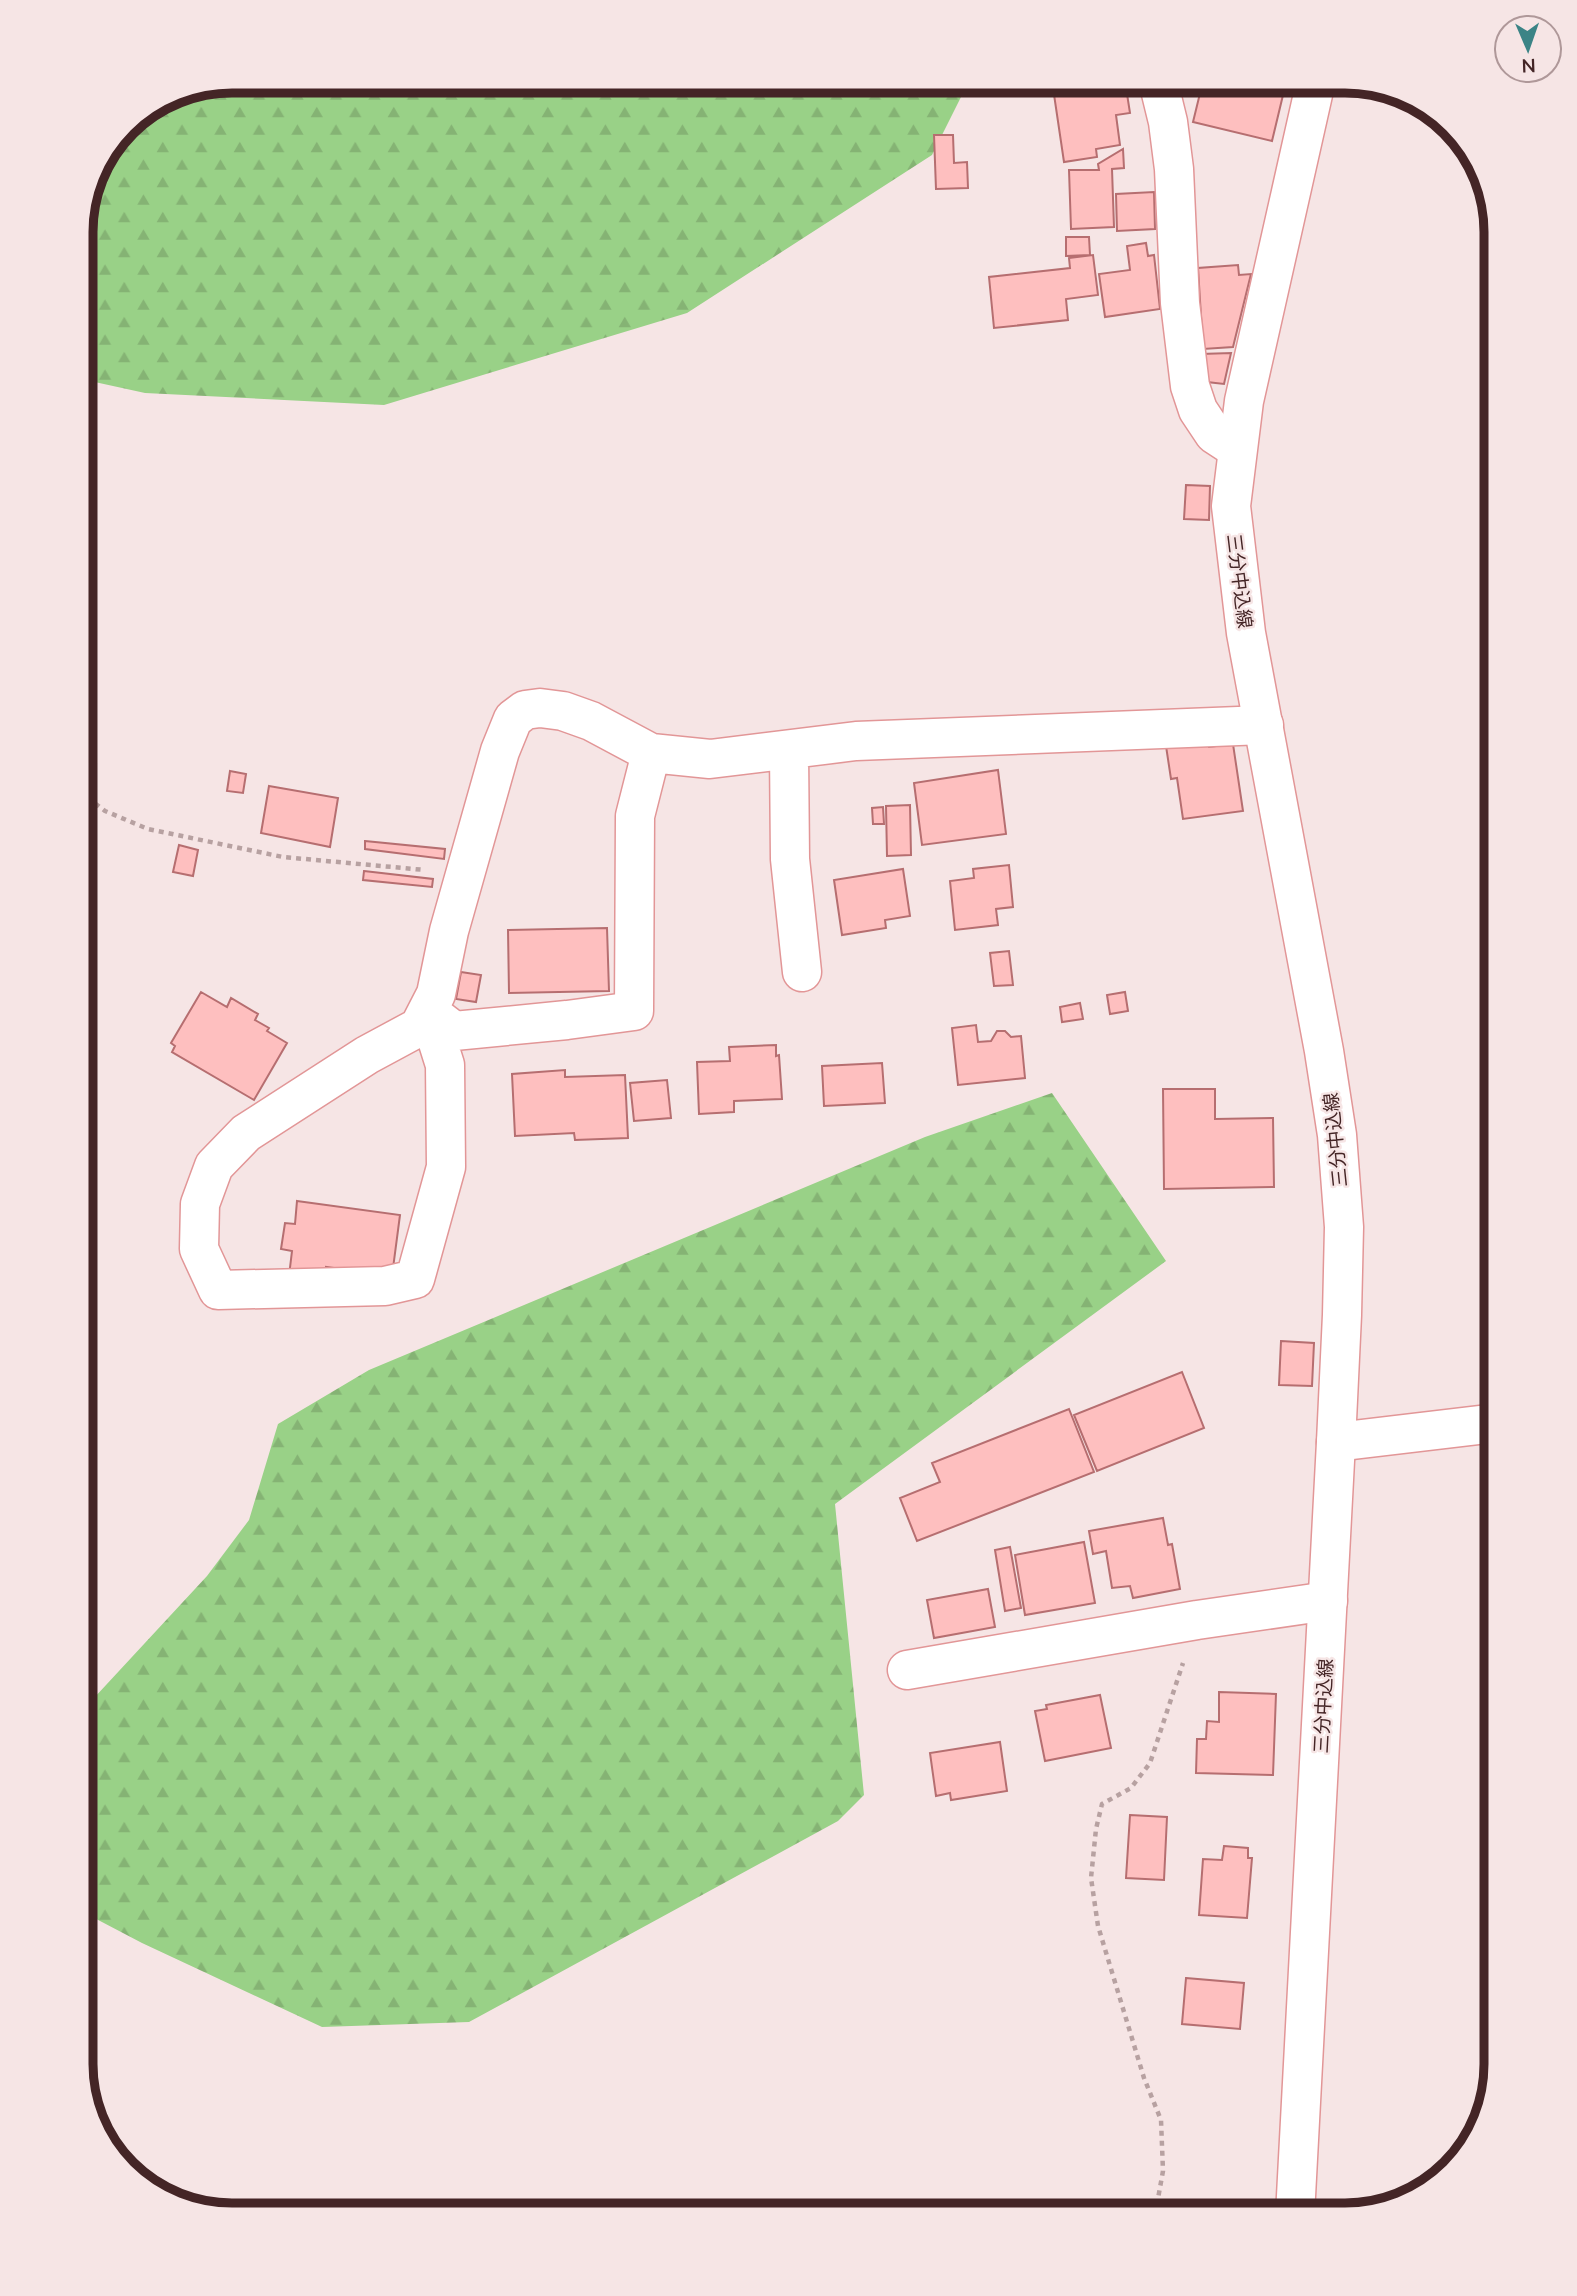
<svg xmlns="http://www.w3.org/2000/svg" width="1577" height="2296" viewBox="0 0 1577 2296" font-family="'Nunito Sans','Noto Sans JP',sans-serif">
<defs>
<pattern id="forest-firs" width="22" height="20" patternUnits="userSpaceOnUse" patternTransform="scale(1.75)"><rect width="22" height="20" fill="#99d187"/><path d="M5 1l3.5 6h-7zM16 11l3.5 6h-7z" fill="#85b374"/></pattern>
</defs>
<rect width="100%" height="100%" fill="#f6e5e5"/>
<path fill="url(#forest-firs)" d="M232 81H969L932 155 687 313 384 405 145 393 81 379V222L96 165 125 125 174 92Z
M1052 1093 1166 1261 835 1504 864 1795 838 1821 469 2022 322 2027 142 1943 81 1911V1712L207 1576 249 1520 278 1424 369 1370 925 1137Z"/>
<path fill="#febfbf" stroke="#b66e70" stroke-width="2" d="M1052 81H1125L1130 113 1116 115 1120 145 1096 149 1097 157 1064 162Z
M1203 81H1265L1280 85 1278 93 1283 95 1272 141 1193 122Z
M934 135H953L954 163 967 162 968 188 936 189Z
M1123 149 1124 168 1112 169 1114 227 1071 229 1069 170H1099L1098 164Z
M1154 192 1155 229 1117 231 1116 194Z
M1066 237H1089L1090 255 1066 256Z
M1146 243 1148 256 1154 255 1160 309 1105 317 1099 274 1130 270 1127 246Z
M1093 255 1098 295 1066 299 1068 320 994 328 989 277 1070 268 1069 258Z
M1238 265 1239 275 1251 274 1233 347 1203 349 1198 268Z
M1231 353 1224 384 1207 382 1201 354Z
M1186 485 1210 486 1209 520 1184 519Z
M1208 741 1209 747 1233 744 1243 811 1183 819 1177 778 1171 779 1166 746Z
M998 770 1006 834 922 845 914 783Z
M230 771 246 774 243 793 227 791Z
M269 786 338 798 330 847 261 833Z
M910 805 911 855 887 856 886 806Z
M883 807 884 824H873L872 808Z
M365 841 445 849 444 859 365 849Z
M179 845 198 850 193 876 173 872Z
M1009 865 1013 907 996 909 998 925 955 930 950 881 974 878 973 869Z
M903 869 910 916 885 920 886 928 842 935 834 880Z
M364 871 433 879 432 887 363 880Z
M607 928 609 991 509 993 508 930Z
M1009 951 1013 985 994 986 990 953Z
M461 972 481 975 476 1002 456 999Z
M201 992 227 1007 231 998 258 1014 255 1020 269 1028 267 1031 287 1043 254 1100 172 1052 175 1046 171 1043Z
M1125 992 1128 1011 1110 1014 1107 995Z
M1080 1003 1083 1019 1062 1022 1060 1007Z
M976 1025 978 1042 991 1041 997 1031H1005L1011 1037 1021 1036 1025 1078 958 1085 952 1028Z
M776 1045V1056L779 1055 782 1099 734 1101V1112L699 1114 697 1062 730 1061 729 1047Z
M882 1063 885 1103 824 1106 822 1066Z
M565 1070V1077L625 1075 628 1138 575 1140 574 1133 515 1136 512 1074Z
M667 1080 671 1118 634 1121 630 1083Z
M1163 1089H1215V1119L1273 1118 1274 1187 1164 1189Z
M297 1201 400 1215 392 1276 326 1267 324 1281 289 1276 292 1251 281 1249 285 1223 295 1224Z
M1281 1341 1314 1343 1312 1386 1279 1385Z
M1182 1372 1204 1428 1097 1471 1074 1415Z
M1069 1409 1094 1472 917 1541 900 1498 940 1482 932 1463Z
M1163 1518 1168 1545 1172 1544 1180 1589 1133 1598 1130 1586 1112 1588 1106 1551 1093 1554 1089 1531Z
M1084 1542 1095 1603 1025 1615 1015 1555Z
M1010 1547 1021 1608 1005 1611 995 1550Z
M988 1589 995 1627 934 1638 927 1600Z
M1219 1692 1276 1694 1273 1775 1196 1773 1197 1739H1206L1207 1721 1219 1722Z
M1100 1695 1111 1748 1045 1761 1035 1711 1047 1709 1046 1705Z
M1000 1742 1007 1791 951 1800 950 1793 936 1796 930 1753Z
M1130 1815 1167 1817 1164 1880 1126 1878Z
M1224 1846 1248 1848V1858H1252L1247 1918 1199 1915 1203 1859 1222 1860Z
M1186 1978 1244 1983 1240 2029 1182 2024Z"/>
<g fill="none" stroke-linecap="round" stroke-linejoin="round">
<defs>
<path id="minor" d="M1158 81 1168 122 1174 169 1180 303 1190 386 1198 410 1214 434 1237 449
M789 751 790 859 802 972
M428 1011 445 1065 446 1167 415 1279 385 1286 218 1290 199 1249 200 1204 214 1166 246 1133 367 1055 419 1027 436 994 449 931 500 751 513 719 525 710 540 708 563 711 591 721 651 753 710 759 856 741 1264 725
M428 1011 454 1031 567 1020 634 1011 635 816 651 753
M1336 1442 1496 1423
M907 1670 1197 1620 1328 1601"/>
<path id="secondary" d="M1295 2215 1336 1442 1342 1315 1344 1227 1337 1135 1324 1051 1246 633 1231 506 1244 401 1316 81"/>
</defs>
<use href="#minor" stroke="#e29697" stroke-width="41"/>
<use href="#secondary" stroke="#e29697" stroke-width="41"/>
<path stroke="#b7a1a1" stroke-width="4.5" stroke-dasharray="5 5" stroke-linecap="butt" d="M81 646 84 661 87 782 92 801 105 811 148 829 283 857 425 870
M1155 2215 1163 2171 1161 2120 1144 2078 1098 1926 1091 1878 1096 1829 1102 1804 1131 1788 1150 1763 1183 1663"/>
<use href="#minor" stroke="#fff" stroke-width="38"/>
<use href="#secondary" stroke="#fff" stroke-width="38"/>
</g>
<g text-anchor="middle" stroke-width="5" stroke-linejoin="round" paint-order="stroke">
<g font-size="19" fill="#442526" stroke="#f6e5e5">
<text transform="translate(1240 581) rotate(83)" y="7">三分中込線</text>
<text transform="translate(1335 1140) rotate(-96)" y="7">三分中込線</text>
<text transform="translate(1323 1706) rotate(-87)" y="7">三分中込線</text>
</g>
</g>
<path d="M0 0H1577V2296H0ZM232 93H1345A139 139 0 0 1 1484 232V2064A139 139 0 0 1 1345 2203H232A139 139 0 0 1 93 2064V232A139 139 0 0 1 232 93Z" fill="#f6e5e5" fill-rule="evenodd"/>
<path fill="none" stroke="#442526" stroke-width="9" d="M232 93H1345A139 139 0 0 1 1484 232V2064A139 139 0 0 1 1345 2203H232A139 139 0 0 1 93 2064V232A139 139 0 0 1 232 93Z"/>
<g transform="translate(1528 49) rotate(178)"><circle r="33" fill="#f6e5e5" stroke="#af9899" stroke-width="2"/>
<path d="M0-5L12 26L0 18L-12 26Z" fill="#3b8486"/>
<text y="-10" font-size="19" font-weight="bold" text-anchor="middle" fill="#442526">N</text>
</g>
</svg>
